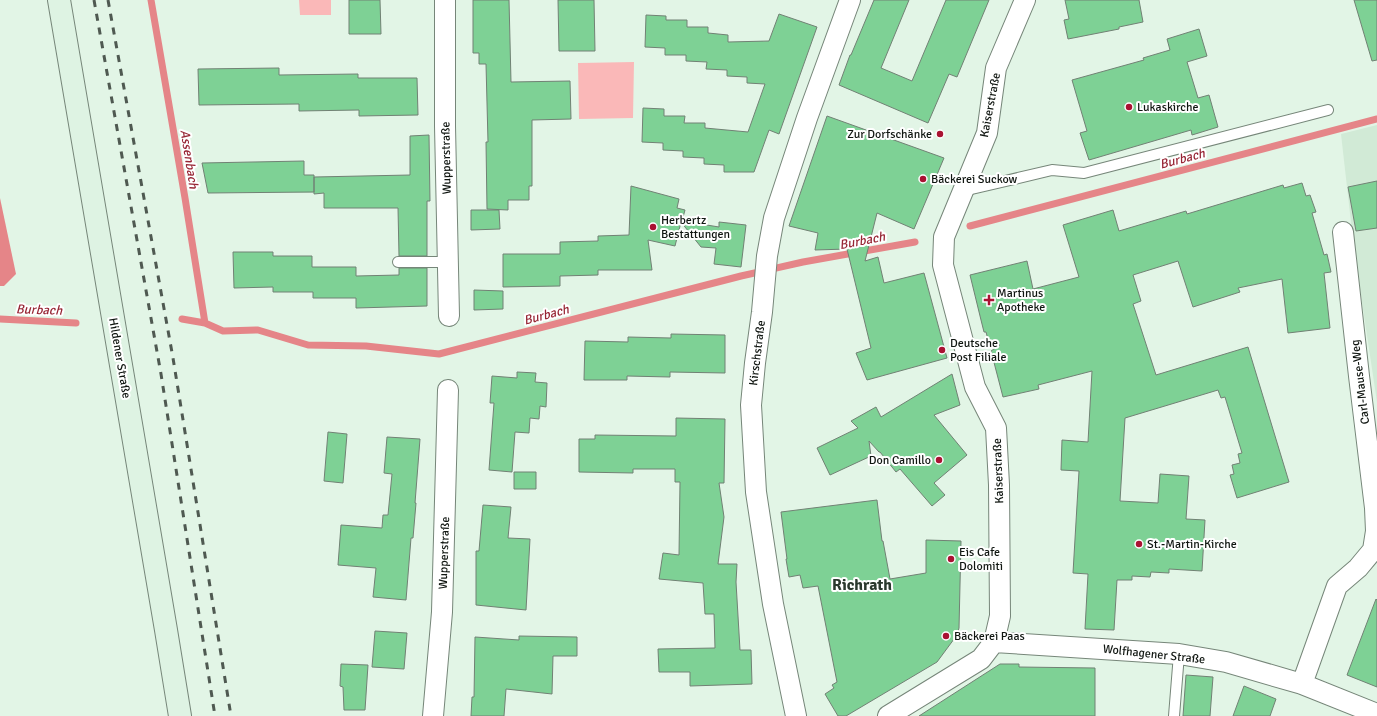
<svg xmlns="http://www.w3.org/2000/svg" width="1377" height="716" viewBox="0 0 1377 716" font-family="Signika,sans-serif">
<rect width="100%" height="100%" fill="#e2f5e6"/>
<path fill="#d1ead6" d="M1377 125V402L1354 249 1341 134Z"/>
<path fill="#fab8b8" d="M299 0H331V15H300Z
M634 62 633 118 579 119 578 63Z"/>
<path fill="#e58588" d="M0 198 16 274 4 286H0Z"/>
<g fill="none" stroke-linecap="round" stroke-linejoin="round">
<path stroke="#e58588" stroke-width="7" d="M151 0 185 198 205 323
M970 226 1377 119
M0 319 76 323
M182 319 205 323 223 331 258 330 308 345 366 346 439 354 741 276 803 262 915 242"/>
</g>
<path fill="#7ed195" stroke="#718174" d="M349 0H380L381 34H349Z
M473 0H509L511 82 570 81 571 119 532 120V186H529V200H508V210L487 209 486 142H488L486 64H479V53H473Z
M558 0H594L595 51H559Z
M874 0H909L881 68 912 81 946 0H989L957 77 949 74 928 123 839 85 850 55H851Z
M1065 0H1139L1143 22 1119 27V29L1068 39 1064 20 1069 19Z
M1354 0H1377V60L1372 61Z
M779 14 817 27 779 134 769 130 754 172H724V165L704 164V158L683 157V151L663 150V143L642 142 643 108 664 109V116H685L684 123H705V128L748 132 765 84 747 83V77L727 76V70L706 69 707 62 686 61V55H665V48L645 47 646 15 666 16V20H687V27H708V33L728 35V42L769 41Z
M1199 29 1207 56 1187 62 1198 98 1209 95 1218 127 1192 135 1191 130 1089 160 1080 133 1087 131 1072 80 1144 60 1143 58 1170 50 1167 39Z
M279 68V75L358 74V78H417L418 115 359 116V110L299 111V104L199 105 198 69Z
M827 116 944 158 914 229 877 213 865 261 878 257 884 283 924 273 947 358 867 380 856 353 871 348 847 249 815 250 818 233 789 226Z
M429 135 430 201H427V256H399L398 208H324V193L314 194V177L410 175V136Z
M304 161V175H314V192L208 193 202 163Z
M1377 181V228L1356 231 1348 187Z
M1302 183 1306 196 1310 195 1316 212 1312 213 1324 255 1327 254 1331 272 1324 273 1330 328 1288 333 1282 279 1238 288 1240 292 1193 307 1178 261 1133 275 1141 301 1133 304 1156 375 1248 347 1289 482 1237 498 1230 475 1234 474 1232 465 1240 463 1238 454 1242 453 1225 397 1221 398 1218 390 1125 418 1120 501 1158 503 1160 474 1189 476 1186 519 1205 520 1202 571 1169 569V573L1151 572 1150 577 1132 576V580H1117L1114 630 1085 629 1088 574 1073 573 1079 471 1061 470 1062 440 1088 442 1092 371 1038 385 1039 389 1003 397 991 351 1000 345 990 347 986 332H984L981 320 970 275 1027 261 1033 289 1079 277 1063 225 1113 210 1119 231 1186 211 1187 214 1283 185 1284 188Z
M631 186 679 199 677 208 685 210 682 221 719 227V222L746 225 741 267 714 264 716 248 701 247 681 222 675 246 648 240 652 270H598V275L560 276V286L503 287V254H560V242L598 241V236L629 235Z
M471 210H499L500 229 471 230Z
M233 252H273V256H312V267H356V276L399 275V268H427V306L356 308V298H313V292H273V287L234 288Z
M474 290 503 291V309L474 310Z
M671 334 725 335V373L670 372V377L627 376V380H584L585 341 628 342V337L671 338Z
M517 372 536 373 535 382 547 383 546 407 540 406 539 419 530 418 529 433 515 432 512 472 489 470 494 403H490L492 376 517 378Z
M952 374 960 405 934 415 967 455 934 483 945 495 932 506 900 469 896 472 880 452H879L869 441 871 456 830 475 817 448 858 428 851 421 876 407 881 417Z
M676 418 725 419 724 483H719L724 517 718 564H737L736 582 740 650H751L752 684 690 686V672H659L658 649 715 648 714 614H705L703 583 659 579 663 553 679 555 680 482H675V469H633V473L579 472V439H595V435L676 436Z
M328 432 347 434 343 483 324 481Z
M387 437 420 439 415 503H416L413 538H411L406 600 373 597 376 568 338 565 341 525 382 528 383 515H388L392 474 384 473Z
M514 472H536V489H514Z
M877 500 882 541H883L890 579 926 573V540L961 541 959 628 957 635 937 662 846 716H838L825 694 834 688 832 685 837 682 818 586 803 588 800 575 789 577 786 559H787L781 512Z
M483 505 511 507 508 538 530 539 526 610 476 605V551H479Z
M1376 599 1377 600V687L1347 675Z
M375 631 407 633 404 669 372 667Z
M519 636 577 637V656H553L552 694 506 689 504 716H471L472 697H474L475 637 519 640Z
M341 664 368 665 365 710H344L343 687 340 686Z
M1000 664H1019V667L1095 668V716H919Z
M1186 675 1213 677 1210 716H1183Z
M1244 686 1276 699 1270 716H1233Z"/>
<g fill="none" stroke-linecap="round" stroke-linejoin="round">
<defs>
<path id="service" d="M963 191 1052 170 1084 173 1328 110
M398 262H448
M1174 716 1179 654"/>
<path id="minor" d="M445 0V126L449 316
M994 642 1179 654 1226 662 1302 684 1377 714
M1302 684 1337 586 1358 568 1373 550 1376 531 1375 508 1359 376 1343 232
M433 716 442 612 448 390
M796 716 773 604 756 492 751 405 755 363 762 312 767 256 774 218 807 118 850 0
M888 716 981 659 994 642 1000 616 999 485 996 428 975 387 943 265 944 237 987 133 996 68 1025 0"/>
<path id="secondary" d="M59 0 166 630 180 716"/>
</defs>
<use href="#service" stroke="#768679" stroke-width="12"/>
<use href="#minor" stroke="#768679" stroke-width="22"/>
<use href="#secondary" stroke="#768679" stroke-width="24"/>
<use href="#service" stroke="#fff" stroke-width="10"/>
<use href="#minor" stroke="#fff" stroke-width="20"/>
<use href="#secondary" stroke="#def3e3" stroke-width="22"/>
<path stroke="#4f5951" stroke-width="3" stroke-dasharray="7 7" stroke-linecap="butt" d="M94 0 161 374 215 716
M108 0 173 358 231 716"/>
</g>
<g fill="#a91232" stroke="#fff" stroke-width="1.5">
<circle cx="1129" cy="107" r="4"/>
<circle cx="940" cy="134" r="4"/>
<circle cx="923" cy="179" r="4"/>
<circle cx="653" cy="227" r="4"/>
<path d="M987 294h4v4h4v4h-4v4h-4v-4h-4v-4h4z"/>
<circle cx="942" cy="350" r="4"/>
<circle cx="939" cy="460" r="4"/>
<circle cx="1139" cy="544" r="4"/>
<circle cx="951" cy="559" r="4"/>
<circle cx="946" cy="636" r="4"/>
</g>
<g text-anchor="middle" stroke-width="4" stroke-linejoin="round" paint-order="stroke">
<g font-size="12" fill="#101611" stroke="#fff">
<text transform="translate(990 105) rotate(-79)" y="4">Kaiserstraße</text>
<text transform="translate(446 158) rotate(-91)" y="4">Wupperstraße</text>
<text transform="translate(757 353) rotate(-83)" y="4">Kirschstraße</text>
<text transform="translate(120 358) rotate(80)" y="4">Hildener Straße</text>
<text transform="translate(1360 382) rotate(-97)" y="4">Carl-Mause-Weg</text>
<text transform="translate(998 471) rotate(-92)" y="4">Kaiserstraße</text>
<text transform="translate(444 553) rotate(-88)" y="4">Wupperstraße</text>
<text transform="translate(1154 654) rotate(6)" y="4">Wolfhagener Straße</text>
</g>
<g font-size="12" fill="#101611" stroke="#fff" text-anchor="start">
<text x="1137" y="111">Lukaskirche</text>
<text x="932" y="138" text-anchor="end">Zur Dorfschänke</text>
<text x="931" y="183">Bäckerei Suckow</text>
<text x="661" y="224">Herbertz<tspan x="661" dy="14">Bestattungen</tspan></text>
<text x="997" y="297">Martinus<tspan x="997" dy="14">Apotheke</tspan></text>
<text x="950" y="347">Deutsche<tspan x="950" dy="14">Post Filiale</tspan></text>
<text x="931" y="464" text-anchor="end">Don Camillo</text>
<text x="1147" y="548">St.-Martin-Kirche</text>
<text x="959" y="556">Eis Cafe<tspan x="959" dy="14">Dolomiti</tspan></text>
<text x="954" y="640">Bäckerei Paas</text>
</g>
<g font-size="13" font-style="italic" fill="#972635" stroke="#fff">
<text transform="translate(1182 158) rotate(-15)" y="5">Burbach</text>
<text transform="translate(190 159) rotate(81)" y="5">Assenbach</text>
<text transform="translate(862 240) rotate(-11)" y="5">Burbach</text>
<text transform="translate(39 309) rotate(2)" y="5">Burbach</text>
<text transform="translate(546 314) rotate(-15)" y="5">Burbach</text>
</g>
<g font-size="16" font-weight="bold" fill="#2a382d" stroke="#fff">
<text x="862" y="590">Richrath</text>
</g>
</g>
</svg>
